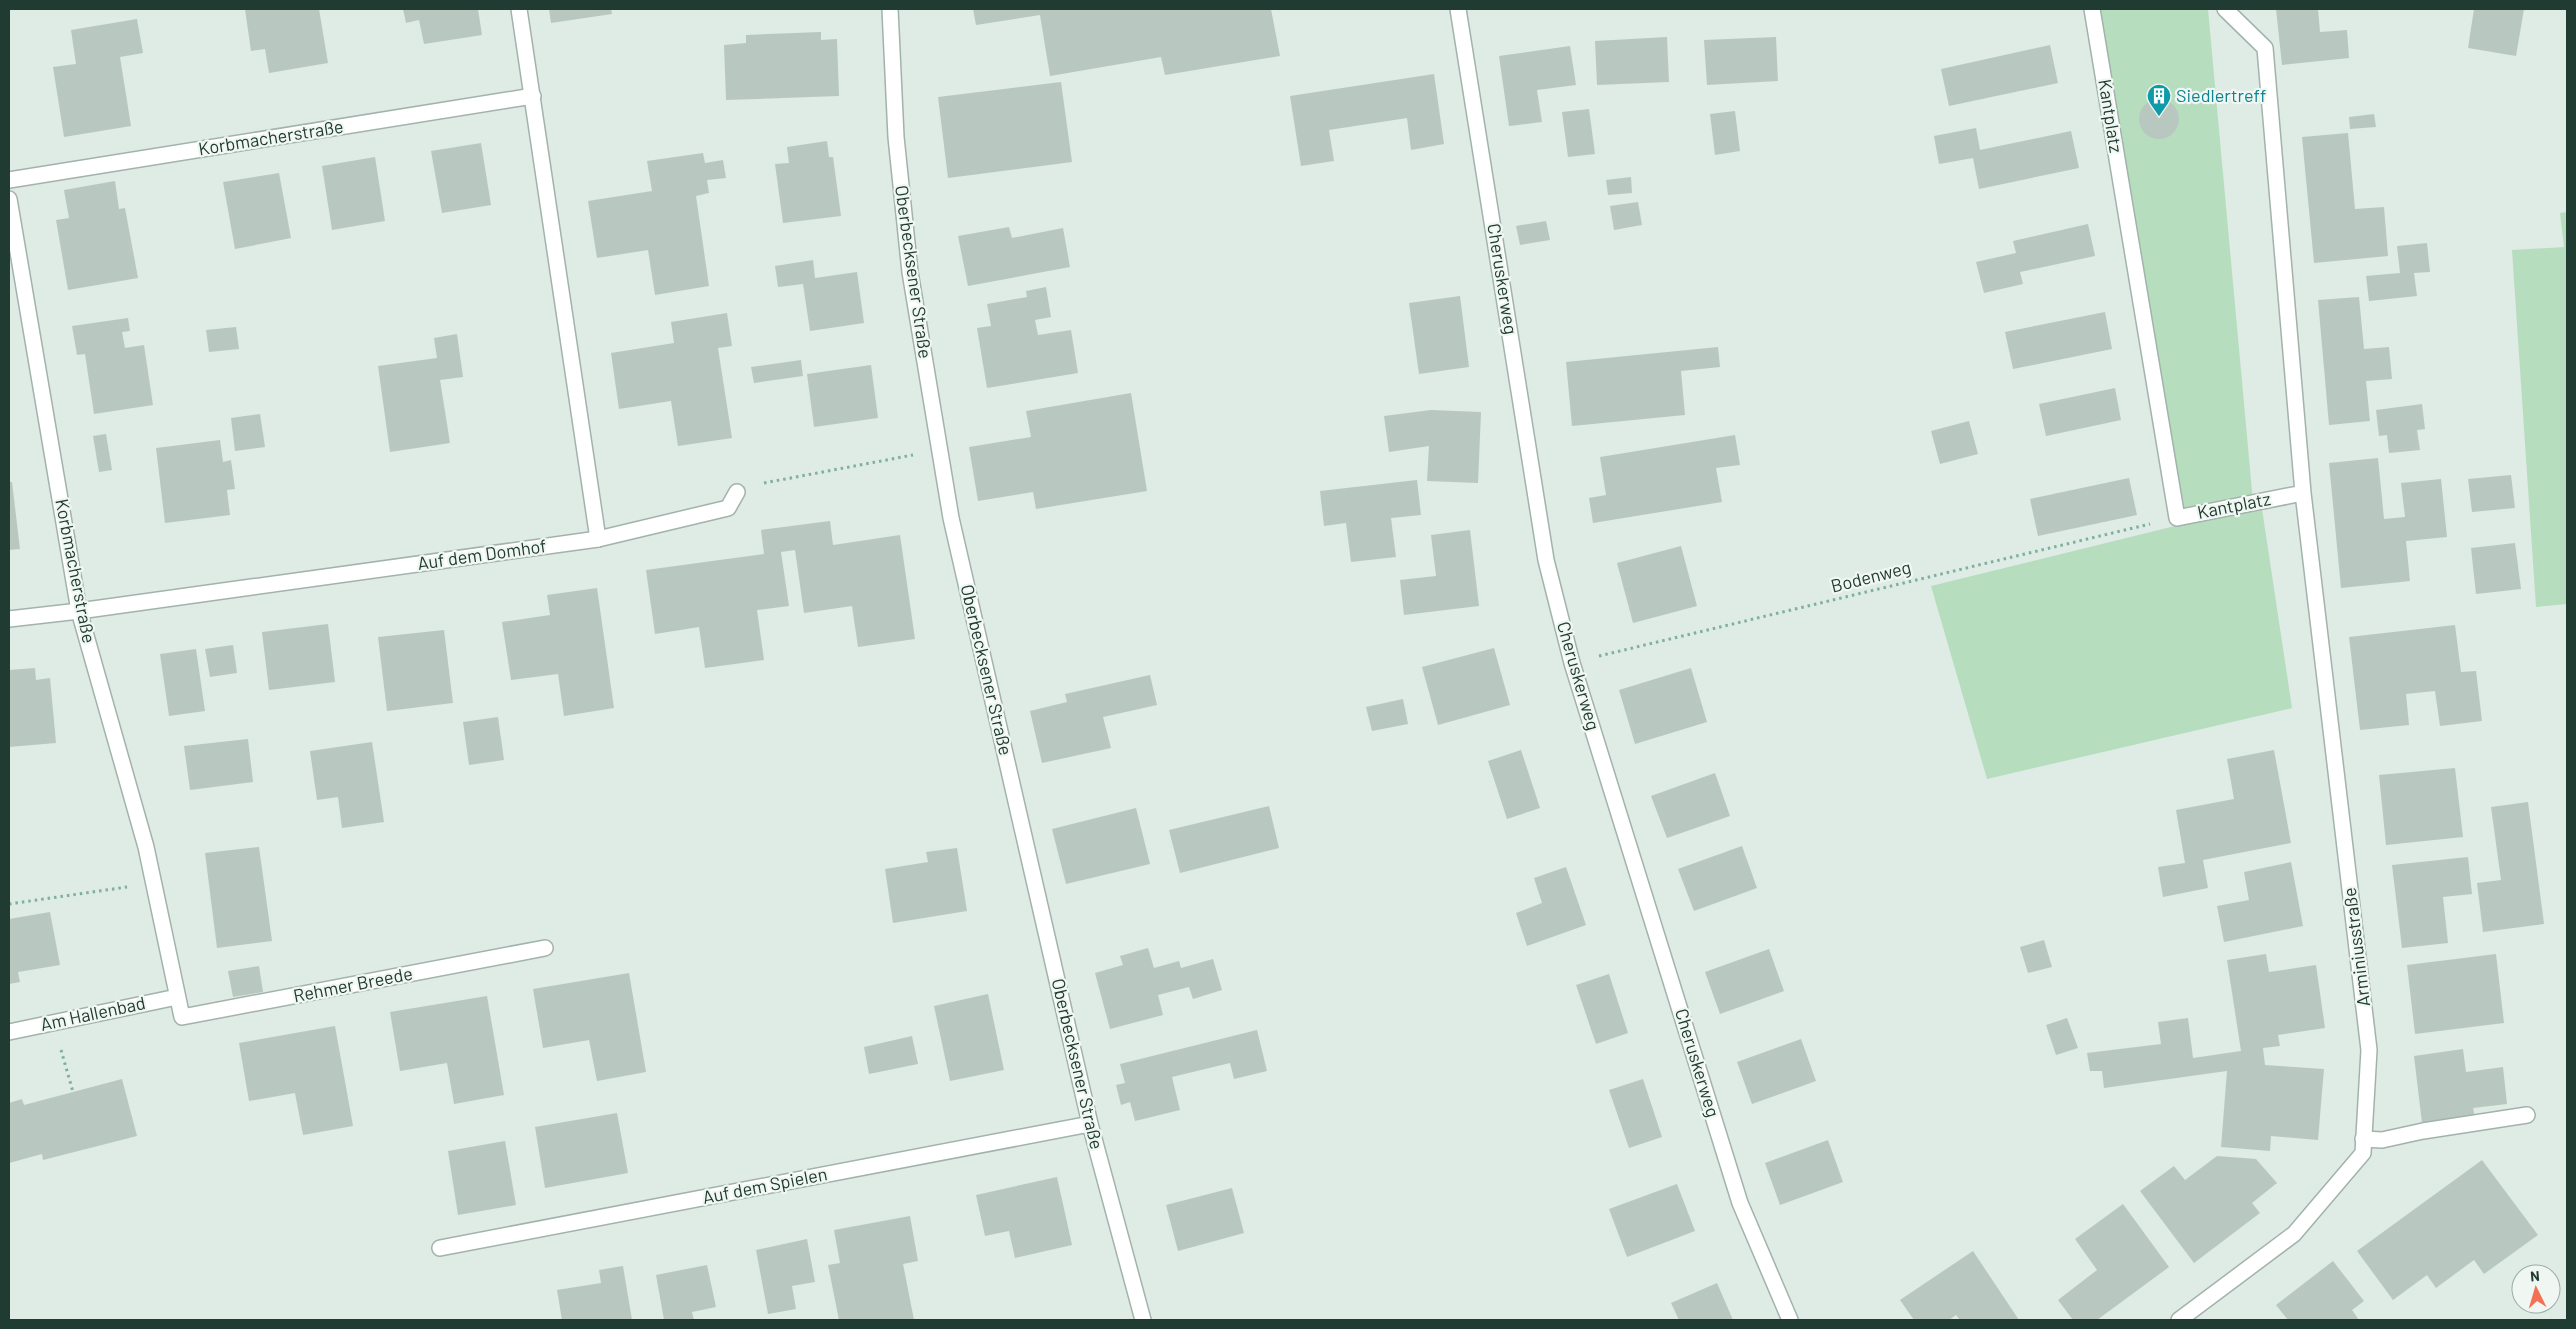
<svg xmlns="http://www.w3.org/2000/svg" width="2576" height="1329" viewBox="0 0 2576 1329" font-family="Barlow,sans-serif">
<rect width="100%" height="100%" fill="#dfebe5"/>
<path fill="#b7ddbf" d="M2093 9H2208L2253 502 2177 517Z
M2567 212V604L2536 607 2512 250 2564 247 2560 213Z
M2262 509 2292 708 1987 779 1931 586 2179 525Z"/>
<path fill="#b8c8c0" d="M245 9H319L328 63 269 73 265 49 251 51Z
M403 9H478L482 35 424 44 419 20 406 23Z
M549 9H611L612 14 551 23Z
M973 9H1271L1280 56 1165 75 1161 57 1050 76 1040 15 976 25Z
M2276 9H2318L2320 32 2347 30 2349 58 2282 65Z
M2474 9H2524L2516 56 2468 48Z
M137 19 143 53 120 57 131 126 64 137 53 67 76 64 71 30Z
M821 32V40L837 39 839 96 726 100 724 45 746 43V35Z
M1667 37 1669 82 1597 85 1595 41Z
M1776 37 1778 81 1707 85 1704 40Z
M2050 45 2058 83 1949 106 1941 69Z
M1570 46 1576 85 1537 90 1542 122 1509 126 1499 56Z
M1434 74 1444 144 1411 150 1407 118 1329 130 1334 161 1301 166 1290 96Z
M1061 82 1072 162 948 178 938 97Z
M2139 119a20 20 0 1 1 40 0a20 20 0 1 1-40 0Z
M1589 109 1595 154 1568 157 1562 112Z
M1735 111 1740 151 1715 155 1710 114Z
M2374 114 2376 127 2350 129 2349 117Z
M1976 128 1980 150 2071 131 2079 168 1979 189 1973 158 1939 164 1934 136Z
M2348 133 2355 209 2384 207 2388 256 2314 263 2302 137Z
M827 141 829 157H833L841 216 783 223 775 164 789 163 787 147Z
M481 143 491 205 442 213 431 151Z
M703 153 705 163 723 160 726 178 707 180 709 193 696 196 709 286 655 295 648 250 597 258 588 201 652 191 647 161Z
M375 157 385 221 332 230 322 166Z
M279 173 291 238 235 249 223 182Z
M1631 177 1632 193 1608 195 1606 180Z
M115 181 119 209 125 208 138 278 68 290 56 220 69 218 64 190Z
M1638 202 1642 225 1614 230 1610 206Z
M1546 221 1550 240 1520 245 1516 226Z
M2088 224 2095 256 2020 272 2023 284 1984 293 1976 262 2016 253 2013 241Z
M1009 227 1012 238 1063 228 1070 267 968 286 958 236Z
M2427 243 2430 272 2414 273 2417 296 2369 301 2366 276 2400 273 2397 246Z
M813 260 815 278 857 272 864 323 810 331 803 284 778 287 775 266Z
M1046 287 1051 317 1035 320 1038 335 1071 330 1078 373 987 388 977 328 991 326 987 304 1027 297 1026 291Z
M1460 296 1469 367 1419 374 1409 303Z
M2359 297 2364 349 2389 347 2392 379 2366 381 2370 421 2329 425 2318 300Z
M2105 312 2112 349 2013 369 2005 332Z
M727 313 732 346 718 348 732 438 678 446 671 401 619 409 611 353 674 343 671 322Z
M128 318 130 331 122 332 125 348 144 345 153 405 94 414 85 354 77 355 72 326Z
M236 327 239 349 209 352 206 330Z
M457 334 463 377 440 380 450 443 390 452 378 366 437 358 434 338Z
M1718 347 1720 367 1681 371 1685 415 1572 426 1566 362Z
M801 360 803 376 754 383 751 367Z
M871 365 878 418 814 427 807 374Z
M2115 388 2121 420 2046 436 2039 404Z
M1131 393 1147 491 1036 509 1033 492 978 501 969 447 1031 437 1026 411Z
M2422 404 2425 429 2417 430 2420 450 2389 453 2387 435 2379 436 2376 410Z
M1431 410 1481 412 1478 483 1427 481 1429 446 1389 452 1384 416Z
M260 414 265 447 235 451 231 418Z
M1969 421 1978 454 1940 464 1931 431Z
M106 434 112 470 99 472 93 436Z
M1735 435 1740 465 1716 468 1722 502 1593 523 1589 498 1606 495 1600 457Z
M220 440 223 462 231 460 235 489 227 490 230 515 165 523 156 448Z
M2378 458 2384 519 2405 517 2401 483 2441 479 2447 537 2406 541 2410 581 2341 588 2329 463Z
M2511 475 2515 508 2472 512 2468 479Z
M2129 478 2137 515 2038 536 2030 499Z
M1417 480 1421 515 1391 518 1396 557 1351 562 1346 523 1324 526 1320 491Z
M9 482H12L20 549 9 550Z
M830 521 833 545 900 535 915 639 858 647 852 606 804 613 795 550 781 552 789 606 757 610 764 660 705 668 699 627 655 634 646 570 764 554 761 530Z
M1470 530 1479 606 1404 615 1400 580 1436 576 1431 535Z
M2515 543 2521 589 2476 594 2471 548Z
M1681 546 1697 606 1633 623 1617 563Z
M597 588 614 708 564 716 558 674 511 680 502 622 550 615 547 595Z
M328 624 335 682 269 690 262 632Z
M2455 625 2461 672 2476 671 2482 721 2440 726 2435 691 2406 694 2409 725 2360 730 2349 637Z
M444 630 453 703 387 711 378 637Z
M233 645 237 673 210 677 205 649Z
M1494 648 1510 705 1438 725 1422 667Z
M196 649 205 711 169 716 160 654Z
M35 668 36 680 50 678 56 743 9 747V670Z
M1691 668 1707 722 1635 744 1619 690Z
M1150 675 1157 705 1103 717 1111 748 1042 763 1030 711 1067 702 1065 694Z
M1403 699 1408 724 1372 731 1366 707Z
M498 717 504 760 469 765 463 722Z
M248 739 253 782 190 790 184 746Z
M372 742 384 822 342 828 338 797 317 800 310 751Z
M1521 750 1540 808 1507 819 1488 761Z
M2274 750 2291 843 2203 860 2208 888 2163 897 2158 867 2185 863 2176 810 2234 799 2227 759Z
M2455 768 2463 837 2386 845 2379 775Z
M1715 773 1730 816 1667 838 1651 796Z
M2528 802 2544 924 2483 932 2477 883 2501 880 2491 807Z
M1269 806 1279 848 1180 873 1169 830Z
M1136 808 1150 864 1066 884 1052 829Z
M1742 846 1757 888 1694 911 1678 869Z
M259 847 272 941 217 948 205 853Z
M957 848 967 911 893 923 885 869 928 862 926 852Z
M2468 857 2472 894 2443 897 2448 943 2402 948 2392 865Z
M2291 862 2303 926 2224 942 2217 906 2249 900 2244 872Z
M1566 867 1586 925 1527 946 1516 913 1542 903 1534 878Z
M50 912 60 965 18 972 20 982 9 984V919Z
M2044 940 2052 967 2028 973 2020 947Z
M1148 948 1154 968 1179 961 1181 968 1213 959 1222 990 1193 999 1189 987 1158 995 1163 1015 1110 1029 1095 973 1123 965 1120 956Z
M1769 949 1784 991 1720 1014 1705 972Z
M2266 954 2269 972 2316 965 2325 1028 2278 1035 2280 1046 2263 1048 2265 1065 2324 1069 2318 1140 2271 1136 2270 1151 2221 1147 2227 1071 2104 1088 2102 1071H2090L2087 1053 2161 1044 2158 1022 2188 1018 2193 1058 2241 1051 2227 960Z
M2496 954 2504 1023 2415 1034 2407 965Z
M259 966 263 992 233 997 228 971Z
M629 973 646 1072 597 1081 589 1040 543 1048 533 989Z
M1609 974 1628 1033 1596 1044 1576 985Z
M988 994 1004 1070 950 1081 934 1006Z
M487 996 504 1095 454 1104 447 1063 400 1071 390 1012Z
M2067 1018 2078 1048 2056 1055 2046 1025Z
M335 1026 353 1126 303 1135 295 1093 249 1101 239 1043Z
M1257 1030 1267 1071 1234 1079 1230 1063 1172 1077 1180 1110 1135 1121 1130 1102 1121 1105 1116 1085 1125 1083 1120 1064Z
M912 1036 918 1064 869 1074 864 1047Z
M1801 1039 1816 1081 1752 1104 1737 1062Z
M2463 1049 2466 1072 2503 1067 2507 1104 2473 1108 2475 1117 2422 1123 2414 1056Z
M122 1079 137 1136 43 1160 42 1154 9 1163V1103L22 1099 24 1105Z
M1643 1079 1662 1137 1629 1148 1609 1090Z
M617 1113 628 1173 545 1188 535 1127Z
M1828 1140 1843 1182 1780 1205 1765 1163Z
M505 1141 516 1205 458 1215 448 1151Z
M2217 1156 2256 1159 2277 1183 2252 1203 2260 1213 2194 1263 2140 1191 2174 1166 2185 1180Z
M2482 1160 2538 1235 2484 1274 2474 1260 2436 1288 2427 1275 2393 1300 2357 1251Z
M1057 1177 1072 1245 1015 1258 1009 1231 985 1236 976 1195Z
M1677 1184 1695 1231 1627 1257 1609 1209Z
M1232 1188 1244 1233 1178 1251 1166 1205Z
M2123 1204 2169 1267 2097 1320H2073L2058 1300 2097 1270 2075 1239Z
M910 1216 918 1261 903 1264 914 1320H839L828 1265 840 1263 834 1230Z
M807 1239 815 1282 792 1286 796 1309 768 1314 756 1250Z
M1973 1251 2019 1320H1960L1956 1315 1949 1320H1914L1900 1300Z
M2333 1261 2364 1301 2352 1310 2359 1320H2288L2276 1305Z
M707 1265 716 1307 692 1312 694 1320H664L656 1275Z
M623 1266 632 1320H562L557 1290 601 1283 599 1270Z
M1717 1283 1733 1320H1679L1671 1303Z"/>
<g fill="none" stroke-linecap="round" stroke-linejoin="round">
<defs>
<path id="lane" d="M519 9 598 539
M2363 1139 2382 1140 2423 1131 2527 1115"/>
<path id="street" d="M890 9 896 137 910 272 951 518 1090 1124 1143 1320
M1458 9 1546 560 1572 663 1740 1203 1790 1320
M2092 9 2177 518 2303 493
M9 180 533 96
M9 199 79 611 146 847 182 1017 545 948
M9 619 79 611 598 539 728 508 737 492
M9 1032 177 997
M440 1248 1090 1124
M2179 1320 2294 1234 2363 1153 2369 1050 2303 493 2265 48 2225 9"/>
</defs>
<use href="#lane" stroke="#a2b3ac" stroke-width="18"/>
<use href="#street" stroke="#a2b3ac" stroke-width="18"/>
<path stroke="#7faf9d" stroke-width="3" stroke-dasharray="2.5 4" stroke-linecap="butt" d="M764 483 913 455
M1599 656 2150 524
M9 904 127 887
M61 1050 73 1092"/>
<use href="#lane" stroke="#fff" stroke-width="15"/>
<use href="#street" stroke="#fff" stroke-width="15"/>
</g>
<defs>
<symbol id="building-pin" viewBox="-11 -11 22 30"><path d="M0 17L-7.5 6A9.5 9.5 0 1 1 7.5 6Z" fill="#0f9aa8" stroke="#f0f7f3"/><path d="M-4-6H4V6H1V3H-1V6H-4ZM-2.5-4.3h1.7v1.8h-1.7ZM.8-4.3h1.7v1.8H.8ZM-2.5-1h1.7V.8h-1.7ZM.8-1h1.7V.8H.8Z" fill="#fff"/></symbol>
</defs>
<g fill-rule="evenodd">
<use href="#building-pin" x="2145" y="82" width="28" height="38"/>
</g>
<g text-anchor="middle" stroke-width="4.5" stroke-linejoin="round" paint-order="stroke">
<g font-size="18" fill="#0d838f" stroke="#f0f7f3" text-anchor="start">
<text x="2176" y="102">Siedlertreff</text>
</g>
<g font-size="18" fill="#203b32" stroke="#f0f7f3">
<text transform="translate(2110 116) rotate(81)" y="6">Kantplatz</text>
<text transform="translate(271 138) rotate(-9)" y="6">Korbmacherstraße</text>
<text transform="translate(913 272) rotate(82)" y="6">Oberbecksener Straße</text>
<text transform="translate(1502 279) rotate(81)" y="6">Cheruskerweg</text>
<text transform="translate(2234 506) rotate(-11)" y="6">Kantplatz</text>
<text transform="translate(482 555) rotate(-8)" y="6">Auf dem Domhof</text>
<text transform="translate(75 571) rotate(79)" y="6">Korbmacherstraße</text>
<text transform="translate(1871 577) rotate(-14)" y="6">Bodenweg</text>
<text transform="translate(986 670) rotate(77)" y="6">Oberbecksener Straße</text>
<text transform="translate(1578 676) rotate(74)" y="6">Cheruskerweg</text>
<text transform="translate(2357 947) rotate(-97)" y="6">Arminiusstraße</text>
<text transform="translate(353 985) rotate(-11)" y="6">Rehmer Breede</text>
<text transform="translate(93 1014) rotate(-12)" y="6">Am Hallenbad</text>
<text transform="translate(1697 1063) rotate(73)" y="6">Cheruskerweg</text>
<text transform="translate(1077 1064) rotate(77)" y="6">Oberbecksener Straße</text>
<text transform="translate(765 1186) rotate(-11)" y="6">Auf dem Spielen</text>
</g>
</g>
<rect width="2576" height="1329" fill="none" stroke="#203b32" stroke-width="20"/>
<g transform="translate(2536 1289) rotate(355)"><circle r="24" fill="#f0f7f3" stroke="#9daca6"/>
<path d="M0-4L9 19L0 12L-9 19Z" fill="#f47054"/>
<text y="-8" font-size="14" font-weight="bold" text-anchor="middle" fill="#203b32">N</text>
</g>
</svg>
